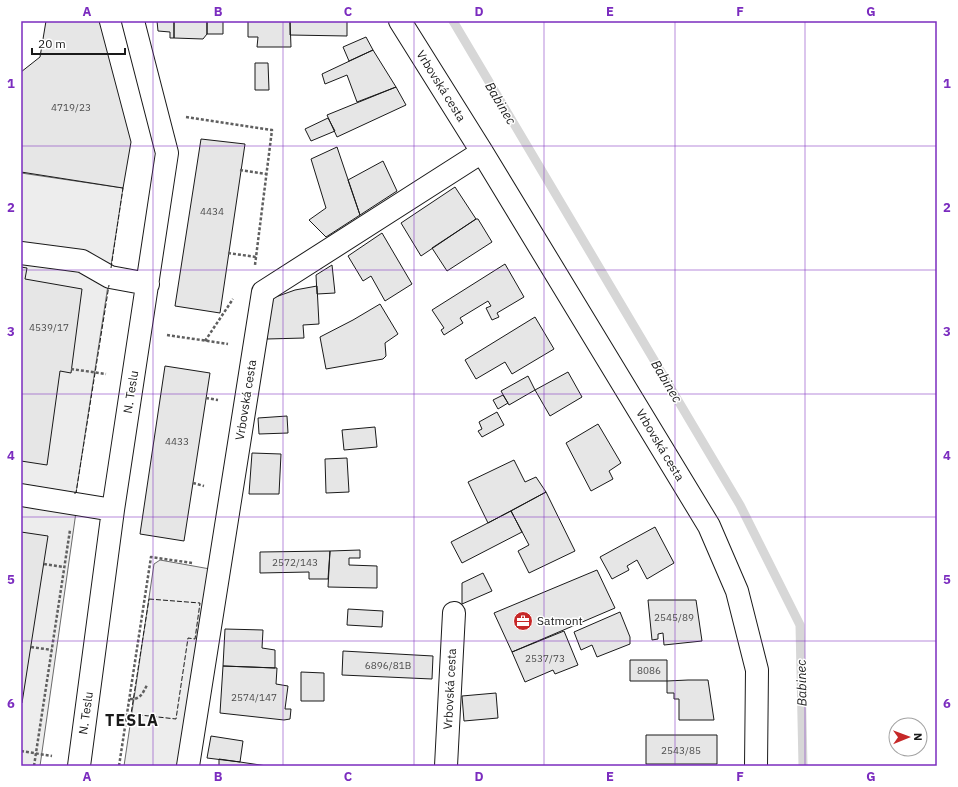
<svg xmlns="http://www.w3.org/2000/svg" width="958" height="787" viewBox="0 0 958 787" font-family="'IBM Plex Sans',sans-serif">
<rect width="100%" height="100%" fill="#fff"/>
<path fill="#ededed" stroke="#6a6a6a" d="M21 173 123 188 76 493 21 484Z
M21 502 76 512 40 766H21Z
M160 560 210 569 182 766H124L154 564Z"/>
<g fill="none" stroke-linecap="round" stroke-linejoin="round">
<path stroke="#d7d7d7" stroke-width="9" d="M453 21 740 505 800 625 803 766"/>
</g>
<path fill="#e6e6e6" stroke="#1a1a1a" d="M46 21H99L131 142 123 188 21 172V72L40 57Z
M157 21H174V38H170V32L158 31Z
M174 21H207V34L203 39 174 38Z
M207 21H223V34H207Z
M248 21H290L291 47H257L258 37H248Z
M290 21H347V36L290 35Z
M366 37 373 50 349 61 343 47Z
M373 50 396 87 357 102 347 75 325 84 322 74Z
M255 63H268L269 90H255Z
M396 87 406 105 337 137 327 115Z
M328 118 335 131 311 141 305 129Z
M201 139 245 144 220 313 175 306Z
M337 147 360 215 326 237 309 220 326 208 311 159Z
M383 161 397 191 360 215 348 180Z
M455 187 476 219 421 256 401 223Z
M476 219H478L492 242 447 271 432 248Z
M382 233 412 284 385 301 371 276 363 281 348 256Z
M505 264 524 297 497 313 499 317 492 320 486 308 491 306 488 301 460 318 463 323 444 335 441 330 444 328 432 310Z
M332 265 335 293 317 294 316 275Z
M21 267 27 268 25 279 82 289 71 373 60 371 47 465 21 461Z
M317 286 319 324 303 325 304 338 267 339 270 299 295 290Z
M380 304 398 334 385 343 386 356 383 359 326 369 320 337 353 320Z
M535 317 554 349 512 374 505 362 476 379 465 360Z
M165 366 210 373 184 541 140 534Z
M568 372 582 397 550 416 535 390Z
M528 376 535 390 509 405 501 391Z
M503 395 508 403 498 409 493 400Z
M497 412 504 425 482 437 478 431 482 429 479 422Z
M287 416 288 433 259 434 258 418Z
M598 424 621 463 609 471 613 479 591 491 566 443Z
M375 427 377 447 344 450 342 430Z
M252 453 281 454 279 494H249Z
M347 458 349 492 326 493 325 459Z
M514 460 525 482 536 477 546 492 488 523 468 482Z
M546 492 575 551 529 573 518 551 529 545 511 511Z
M511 511 522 532 462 563 451 542Z
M655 527 674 563 647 579 637 560 627 566 629 570 612 579 600 557Z
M21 532 48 536 22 703H21Z
M360 550V558H349V565L377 566V588L328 587 330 551Z
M330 551 328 579H309V572L260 573V552Z
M597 570 615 608 512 652 494 613Z
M483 573 492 591 462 604V583Z
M648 600H696L702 641 664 645 663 633 658 634V639L652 640Z
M348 609 383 611 382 627 347 625Z
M620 612 630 637V644L597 657 592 645 581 650 574 632Z
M225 629 263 630 262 648 275 650V668L223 666Z
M564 631 578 665 555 674 553 670 525 682 512 652Z
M343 651 433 656 432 679 342 675Z
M630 660H667V681H630Z
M223 666 277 668 276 684 288 686 285 709H291L290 719 284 720 220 713Z
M301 672 324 673V701H301Z
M688 680H708L714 720H679V699H674V693H667V681Z
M496 693 498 718 464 721 462 696Z
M646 735H717V764H646Z
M211 736 243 741 240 762 207 758Z
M219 759 240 762 267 766H219Z"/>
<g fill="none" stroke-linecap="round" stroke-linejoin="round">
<defs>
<path id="minor" d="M400 21 482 152 709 526 737 591 757 670 756 766
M21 253 82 261 110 277 148 284
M21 495 113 510
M79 766 113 510 167 153 133 21
M188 766 263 292 482 152
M446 766 454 613"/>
</defs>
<use href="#minor" stroke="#1a1a1a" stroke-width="24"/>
<path stroke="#5f5f5f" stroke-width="2.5" stroke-dasharray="3 2" stroke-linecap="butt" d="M186 117 272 130 255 265
M240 170 266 174
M228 253 256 257
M167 335 228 344
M205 341 233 299
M71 369 106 374
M206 398 218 400
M193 483 204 486
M44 564 64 567
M31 647 52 650
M130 699C140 700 143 693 147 685
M21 751 52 756
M34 766 70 530
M119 766 151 557 192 563"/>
<use href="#minor" stroke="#fff" stroke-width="22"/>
<path stroke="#1a1a1a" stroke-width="1" stroke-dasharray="5 2" stroke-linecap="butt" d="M111 268 123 188H122
M74 493H76L109 285
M149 599 200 603 195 639 188 638 176 719 131 714Z"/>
</g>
<path fill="none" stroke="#7b2cbf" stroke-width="1" stroke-opacity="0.55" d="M153 21V766M283 21V766M414 21V766M544 21V766M675 21V766M805 21V766M21 146H937M21 270H937M21 394H937M21 517H937M21 641H937"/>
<defs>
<symbol id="office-disc" viewBox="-11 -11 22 22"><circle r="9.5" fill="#c62828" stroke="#fff"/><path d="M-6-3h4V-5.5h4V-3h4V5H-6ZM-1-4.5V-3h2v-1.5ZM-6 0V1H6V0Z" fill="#fff"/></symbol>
</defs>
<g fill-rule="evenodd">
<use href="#office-disc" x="512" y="610" width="22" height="22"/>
</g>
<g text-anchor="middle" stroke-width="3" stroke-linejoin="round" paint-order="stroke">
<g font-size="10" fill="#4d4d4d">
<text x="71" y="111">4719/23</text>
<text x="212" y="215">4434</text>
<text x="49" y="331">4539/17</text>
<text x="177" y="445">4433</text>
<text x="295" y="566">2572/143</text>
<text x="674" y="621">2545/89</text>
<text x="545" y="662">2537/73</text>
<text x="388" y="669">6896/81B</text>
<text x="649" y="674">8086</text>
<text x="254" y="701">2574/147</text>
<text x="681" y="754">2543/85</text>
</g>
<g font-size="12" fill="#1a1a1a" stroke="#fff">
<text transform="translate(441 86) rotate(58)" y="4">Vrbovská cesta</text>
<text transform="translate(131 392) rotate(-81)" y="4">N. Teslu</text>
<text transform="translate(246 400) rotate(-81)" y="4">Vrbovská cesta</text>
<text transform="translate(660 445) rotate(59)" y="4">Vrbovská cesta</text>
<text transform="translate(450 689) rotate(-87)" y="4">Vrbovská cesta</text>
<text transform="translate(86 713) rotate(-82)" y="4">N. Teslu</text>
</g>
<g font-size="12" fill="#1a1a1a" stroke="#fff" text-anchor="start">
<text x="537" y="625">Satmont</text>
</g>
<g font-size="13" font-style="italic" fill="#1a1a1a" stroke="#fff">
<text transform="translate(501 103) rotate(59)" y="5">Babinec</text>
<text transform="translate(667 381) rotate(59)" y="5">Babinec</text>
<text transform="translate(801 683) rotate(-91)" y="5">Babinec</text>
</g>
<g font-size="16" font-weight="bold" letter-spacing="1" fill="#1a1a1a" stroke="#fff">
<text x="132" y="726">TESLA</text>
</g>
</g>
<rect width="958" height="787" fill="none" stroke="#ffffff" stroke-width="44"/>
<g transform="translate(908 737) rotate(89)"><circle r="19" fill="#ffffff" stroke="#a3a3a3"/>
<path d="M0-3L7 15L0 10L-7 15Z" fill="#c62828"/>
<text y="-6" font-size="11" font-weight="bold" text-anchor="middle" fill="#1a1a1a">N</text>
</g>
<path d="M32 48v6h93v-6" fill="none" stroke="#1a1a1a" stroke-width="2"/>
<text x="38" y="48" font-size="12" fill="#1a1a1a" stroke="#ffffff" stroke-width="3" paint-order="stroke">20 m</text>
<rect x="22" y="22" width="914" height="743" fill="none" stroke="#7b2cbf" stroke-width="1.5"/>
<g font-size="13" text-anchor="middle" font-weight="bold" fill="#7b2cbf">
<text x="87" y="16">A</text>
<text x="218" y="16">B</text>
<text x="348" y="16">C</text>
<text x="479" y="16">D</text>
<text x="610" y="16">E</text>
<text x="740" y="16">F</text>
<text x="871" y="16">G</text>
<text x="11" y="88">1</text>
<text x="947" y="88">1</text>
<text x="11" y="212">2</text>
<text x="947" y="212">2</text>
<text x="11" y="336">3</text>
<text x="947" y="336">3</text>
<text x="11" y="460">4</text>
<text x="947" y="460">4</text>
<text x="11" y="584">5</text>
<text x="947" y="584">5</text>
<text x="11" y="708">6</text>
<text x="947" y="708">6</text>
<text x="87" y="781">A</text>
<text x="218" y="781">B</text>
<text x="348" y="781">C</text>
<text x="479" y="781">D</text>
<text x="610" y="781">E</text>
<text x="740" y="781">F</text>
<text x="871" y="781">G</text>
</g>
</svg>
